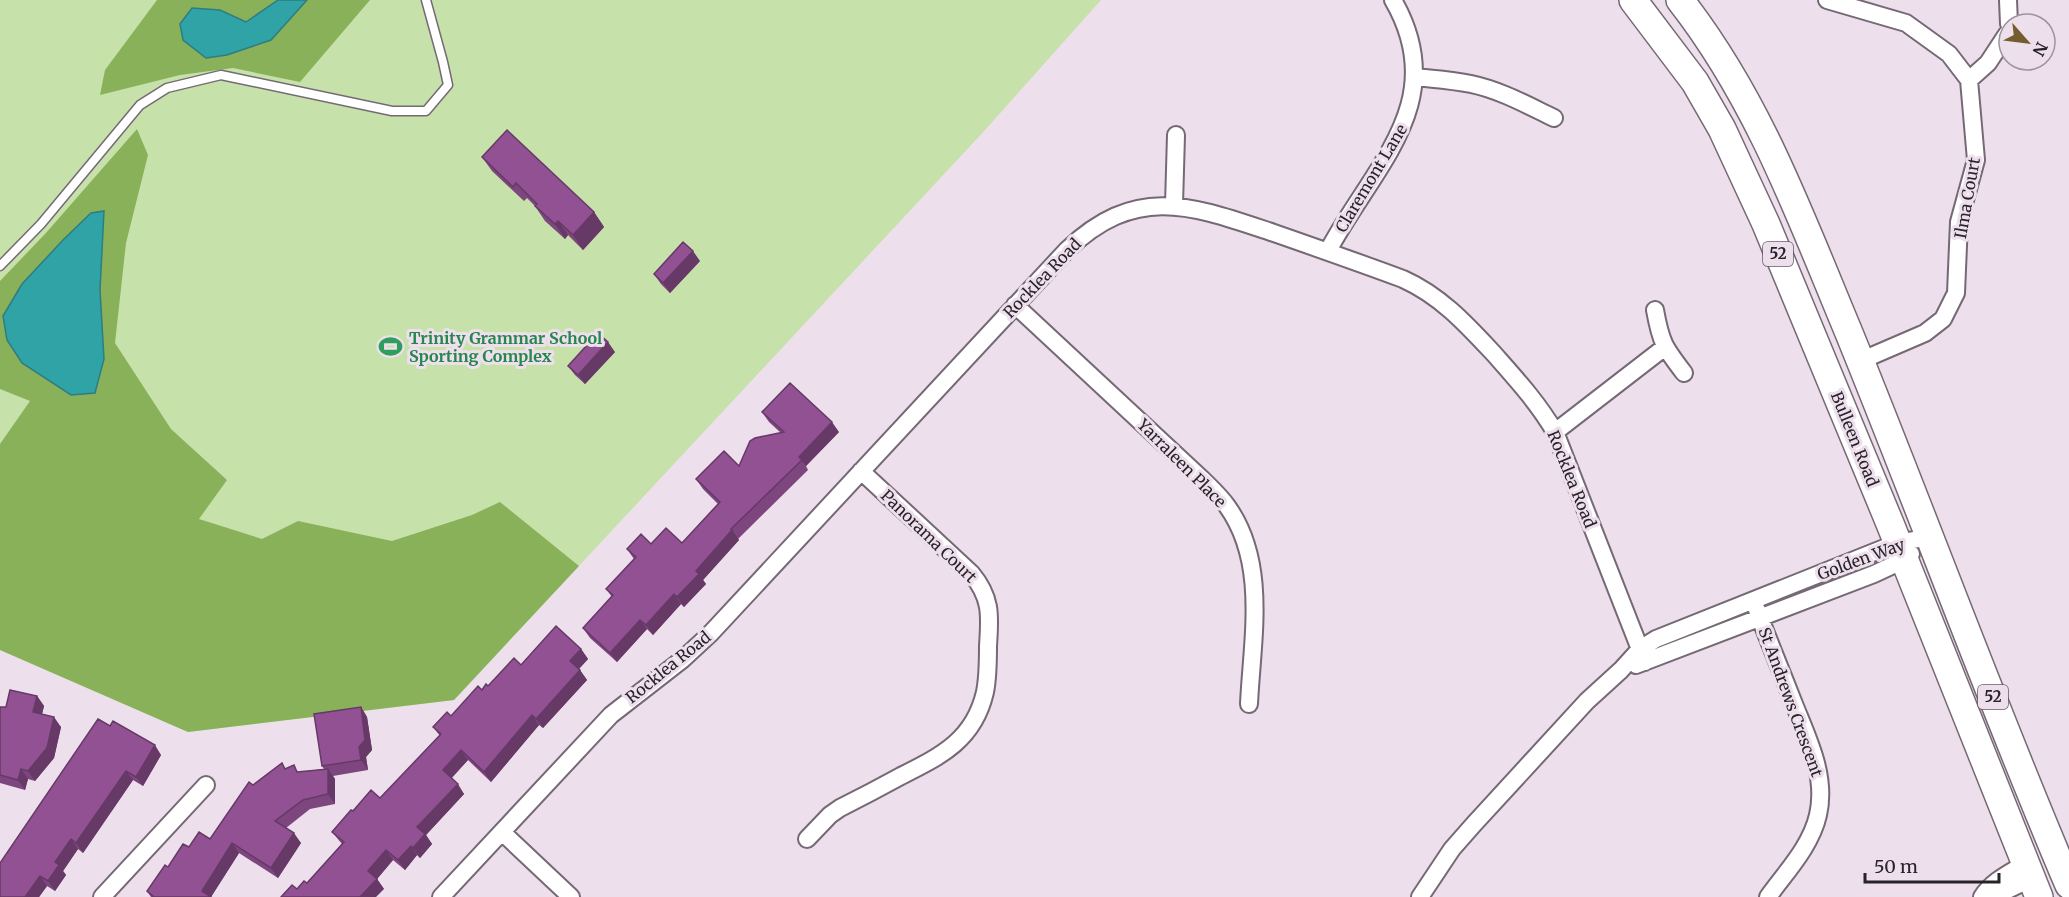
<svg xmlns="http://www.w3.org/2000/svg" width="2069" height="897" viewBox="0 0 2069 897" font-family="Merriweather,serif">
<rect width="100%" height="100%" fill="#eddfec"/>
<path fill="#c6e1aa" d="M0 0H1101L986 129 454 700 188 732 0 650Z"/>
<path fill="#89b15a" d="M157 0H370L300 82 233 68 180 75 100 95 105 70Z
M137 129 148 155 126 243 115 343 171 429 227 480 199 519 262 539 298 521 392 541 472 515 500 502 579 566 454 700 188 732 0 650V444L30 401 0 389V281L45 234Z"/>
<path fill="#30a3a6" stroke="#2e7d80" stroke-width="1.5" d="M278 0H307L271 40 227 55 206 58 183 40 180 24 192 8 220 10 246 22Z
M104 211 100 290 104 359 95 393 71 395 22 363 7 340 3 316 22 284 63 240 91 213Z"/>
<g fill="none" stroke-linecap="round" stroke-linejoin="round">
<defs>
<path id="service" d="M0 266 41 224 140 105 167 88 221 75 392 111H426L448 85 443 62 426 0"/>
<path id="minor" d="M1827 0 1906 23 1949 54 1969 80
M2008 0 2009 24
M1415 77C1433 79 1452 80 1471 84 1500 90 1527 105 1554 118
M1174 205 1176 135
M1328 251C1373 166 1452 102 1393 0
M1015 305 1202 479C1210 487 1220 496 1227 506 1268 563 1252 639 1249 704
M1655 310C1661 343 1664 347 1684 373
M1860 361 1925 333 1943 319 1956 293 1959 222 1976 160 1969 80 1988 63 2009 31
M1555 432 1665 347
M1757 610C1769 642 1782 673 1794 704 1808 739 1827 776 1818 815 1811 846 1786 872 1768 897
M1636 665 1874 574 1904 560 1911 554
M502 832 571 897
M807 839 830 815 840 808C860 798 881 787 901 776 941 756 974 740 985 692 988 677 988 661 988 646 990 616 992 598 971 573L861 471
M102 897 206 785
M441 897 611 715 683 659 710 634 1067 250C1137 183 1193 206 1274 233 1317 248 1360 263 1403 279 1441 296 1467 325 1495 355 1517 380 1538 403 1555 432L1645 662
M1420 897 1452 849 1474 824 1587 701 1621 670 1640 649 1656 639 1897 543 1930 537
M1982 897C1992 881 2010 873 2026 863
M1993 897 2032 878"/>
<path id="trunk" d="M1633 0 1695 82 1722 129 1766 224 1891 526 2039 897
M1680 0C1759 101 1800 216 1849 333 1924 517 1991 703 2069 885"/>
</defs>
<use href="#service" stroke="#756975" stroke-width="11"/>
<use href="#minor" stroke="#756975" stroke-width="20"/>
<use href="#trunk" stroke="#756975" stroke-width="30"/>
<use href="#service" stroke="#fff" stroke-width="8"/>
<use href="#minor" stroke="#fff" stroke-width="16"/>
<use href="#trunk" stroke="#fff" stroke-width="27"/>
</g>
<path fill="#7d467e" d="M482 157 594 212 604 227 583 250 568 235 565 239 545 221 535 206 527 198 524 201 492 171Z
M700 261 670 293 661 284 654 274Z
M615 352 585 384 575 375 568 366Z
M762 412 839 432 806 466 808 470 738 539 739 540 703 580 706 584 684 607 681 604 653 635 647 629 617 662 590 638 583 628 612 597 606 589 634 559 627 549 651 544 682 543 718 504 703 489 696 479 739 466 781 433 769 422Z
M581 649 588 659 579 669 587 680 543 728 539 725 491 782 468 760 451 778 464 794 426 835 432 844 420 858 417 855 405 870 393 860 377 879 384 889H297L307 883 342 844 332 832 353 811 380 798 440 736 433 727 451 716 482 690 521 665Z
M37 696 44 706 42 714 61 727 54 758 35 781 28 779 25 790 0 783V707H6Z
M361 707 367 717 372 750 366 757 368 770 333 776 335 779V804L310 809 286 828 301 843 278 878 239 853 211 897H151L147 891 168 867 189 847 210 839 253 785 286 769 299 772 324 769 322 766Z
M98 719 161 755 143 786 133 780 83 853 78 849 63 871 66 875 55 891 47 886 39 897H0Z"/>
<path fill="#663967" d="M594 212 604 227 583 250 573 235Z
M558 221 568 235 565 239 555 224Z
M693 251 700 261 670 293 663 283Z
M608 342 615 352 585 384 578 375Z
M832 422 839 432 806 466 799 457Z
M732 530 739 540 703 580 706 584 684 607 677 597 696 571Z
M674 594 681 604 653 635 646 625Z
M640 620 647 629 617 662 610 653Z
M581 649 588 659 577 671 570 661Z
M580 670 587 680 543 728 536 719Z
M37 696 44 706 40 722 33 712Z
M361 707 367 717 372 750 366 757 368 770 361 760 359 747Z
M532 715 539 725 491 782 484 772Z
M54 717 61 727 54 758 35 781 28 771Z
M155 745 161 755 143 786 136 777Z
M461 750 468 760 450 780 443 770Z
M21 769 28 779 25 790 18 780Z
M328 769 335 779V804L328 794Z
M126 771 133 780 83 853 76 843Z
M458 784 464 794 426 835 432 844 420 858 413 848 417 827Z
M294 833 301 843 278 878 271 868Z
M71 839 78 849 63 871 66 875 55 891 48 881 55 862Z
M232 843 239 853 211 897 202 891Z
M411 846 417 855 405 870 398 860Z
M386 850 393 860 377 879 384 889 376 897H360L368 871Z
M40 876 47 886 39 897H25Z"/>
<path fill="#915193" stroke="#663967" stroke-width="1.5" d="M507 130 594 212 573 235 558 221 555 224 535 206 537 204 516 183 513 187 482 157Z
M683 242 693 251 663 283 654 274Z
M598 333 608 342 578 375 568 366Z
M790 383 832 422 799 457 802 460 731 529 732 530 696 571 699 574 677 597 674 594 646 625 640 620 610 653 583 628 613 595 606 589 636 557 627 549 641 534 651 544 666 528 682 543 720 502 696 479 724 451 739 466 750 441 755 438 784 432 762 412Z
M556 626 581 649 570 661 580 670 536 719 532 715 484 772 461 750 443 770 458 784 417 827 425 834 413 848 411 846 398 860 386 850 368 871 377 879 360 897H281L292 885 297 889 304 881 307 883 344 842 332 832 351 810 353 811 371 790 380 798 441 734 433 727 447 712 451 716 478 686 482 690 486 684 488 686 514 658 521 665Z
M10 690 37 696 33 712 54 717 47 748 28 771 21 769 18 780 0 775V707H6Z
M361 707 365 740 359 747 361 760 322 766 314 714Z
M98 719 110 726 113 721 155 745 136 777 126 771 76 843 71 839 55 862 59 865 48 881 40 876 25 897H0V863Z
M282 763 285 769 294 765 297 772 328 769V794L303 800 275 821 294 833 271 868 232 843 202 891 211 897H154L147 891 165 865 168 867 183 844 189 847 199 832 210 839 249 782 253 785Z"/>
<defs>
<symbol id="stadium-bare" viewBox="-9 -9 18 18"><path d="M0-5a6.5 5 0 1 0 0 10a6.5 5 0 1 0 0-10ZM-3.5-1.8h7v3.6h-7Z" fill="#2e9e5b" stroke="#eddfec" stroke-width="2.5" paint-order="stroke"/></symbol>
</defs>
<g fill-rule="evenodd">
<use href="#stadium-bare" x="374" y="330" width="33" height="33"/>
</g>
<g text-anchor="middle" stroke-width="6" stroke-linejoin="round" paint-order="stroke">
<g fill="#eddfec" stroke="#635b63" stroke-width="1.5">
<rect x="1763" y="242" width="30" height="24" rx="4.5"/>
<rect x="1978" y="685" width="30" height="24" rx="4.5"/>
</g>
<g font-size="15" font-weight="bold" fill="#282328">
<text x="1778" y="259">52</text>
<text x="1993" y="702">52</text>
</g>
<g font-size="16" fill="#282328" stroke="#eddfec">
<text transform="translate(1371 178) rotate(-59)" y="6">Claremont Lane</text>
<text transform="translate(1967 198) rotate(-80)" y="6">Ilma Court</text>
<text transform="translate(1042 278) rotate(-46)" y="6">Rocklea Road</text>
<text transform="translate(1855 439) rotate(68)" y="6">Bulleen Road</text>
<text transform="translate(1182 463) rotate(45)" y="6">Yarraleen Place</text>
<text transform="translate(1572 479) rotate(68)" y="6">Rocklea Road</text>
<text transform="translate(929 536) rotate(44)" y="6">Panorama Court</text>
<text transform="translate(1861 559) rotate(-20)" y="6">Golden Way</text>
<text transform="translate(668 667) rotate(-39)" y="6">Rocklea Road</text>
<text transform="translate(1791 702) rotate(70)" y="6">St Andrews Crescent</text>
</g>
<g font-size="16" font-weight="bold" fill="#27864d" stroke="#eddfec" text-anchor="start">
<text x="409" y="344">Trinity Grammar School<tspan x="409" dy="18">Sporting Complex</tspan></text>
</g>
</g>
<g transform="translate(2027 42) rotate(118)"><circle r="28" fill="#eddfec" stroke="#9e949e" stroke-width="1.5"/>
<path d="M0-4.5L10 22L0 15L-10 22Z" fill="#745c2d"/>
<text y="-9" font-size="16" font-weight="bold" text-anchor="middle" fill="#282328">N</text>
</g>
<path d="M1865 873v9h134v-9" fill="none" stroke="#282328" stroke-width="3"/>
<text x="1874" y="873" font-size="18" fill="#282328" stroke="#eddfec" stroke-width="4.5" paint-order="stroke">50 m</text>
</svg>
